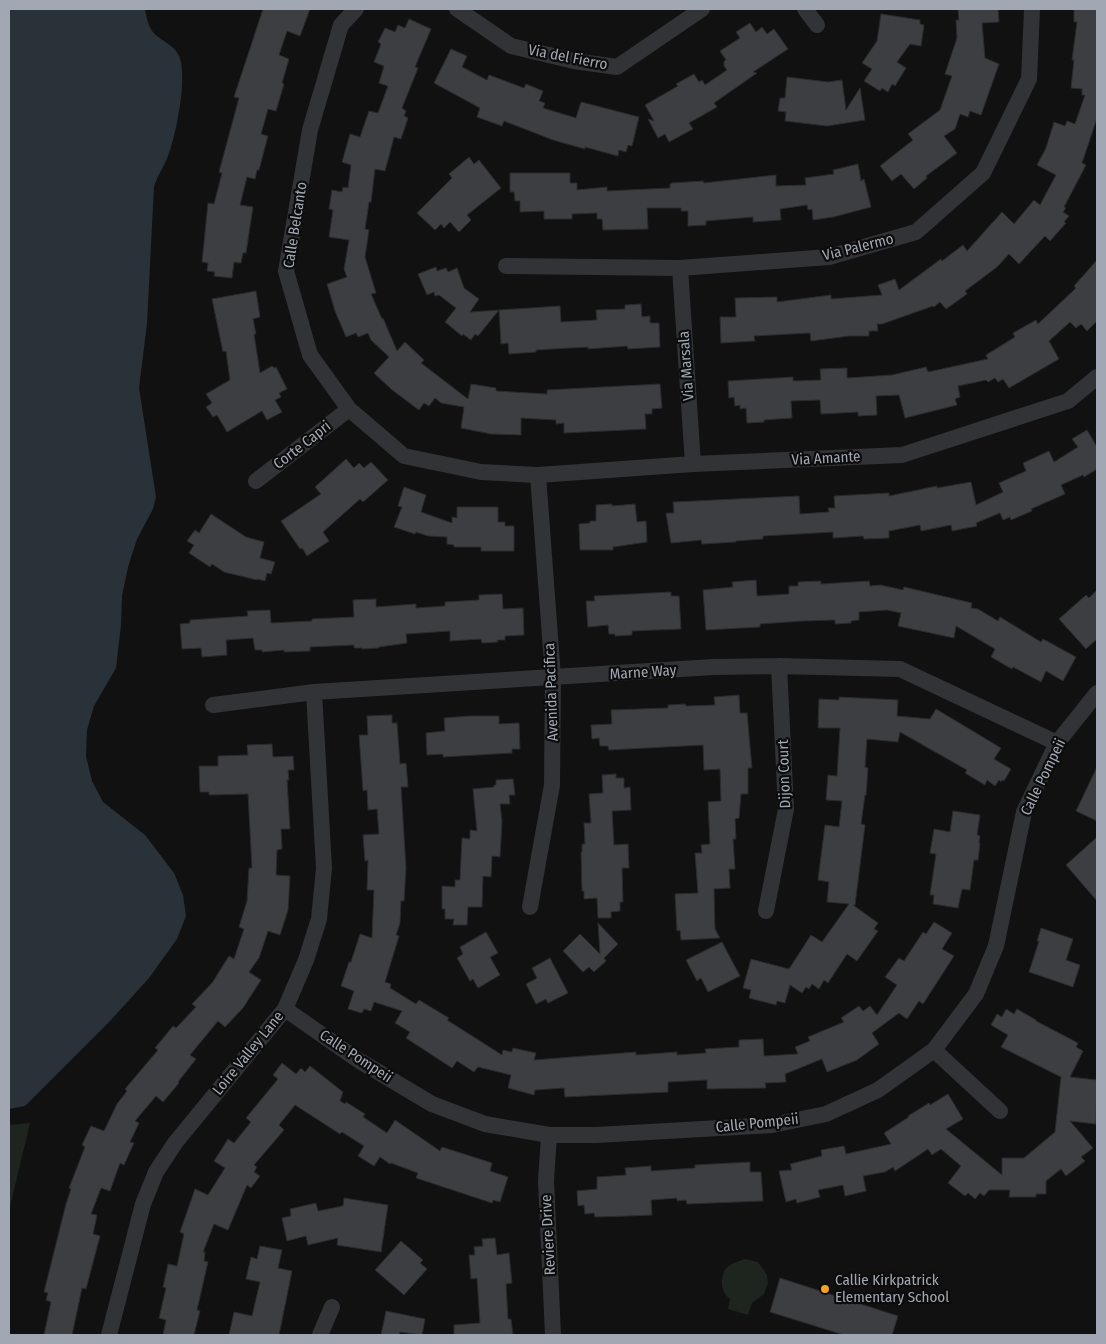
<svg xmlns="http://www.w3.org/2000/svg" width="1106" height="1344" viewBox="0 0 1106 1344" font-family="'Fira Sans Condensed',sans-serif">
<rect width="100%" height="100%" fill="#111112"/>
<path fill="#1d251e" d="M30 1123 9 1211V1125Z
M745 1259 758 1262 767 1275 768 1283 764 1294 752 1303 748 1315 728 1309 730 1299C719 1292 719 1272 730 1265 735 1262 740 1261 745 1259Z"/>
<path fill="#293238" d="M9 9H145C146 15 148 25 152 31 158 40 172 43 178 54 189 73 176 135 168 156 164 167 157 176 154 187L147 323 139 388 156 497 153 509 137 539 128 567 122 596 121 625 116 668 94 706 87 730 86 756 92 781 103 802 145 835 174 873 183 895 186 916 177 939 149 978 110 1021 25 1106 9 1109Z"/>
<path fill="#3d3e42" stroke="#2b2b2e" d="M263 9H310L300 36 287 31 279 55 289 59 282 83 284 84 276 111 268 109 261 134 268 136 259 170H257L255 179 247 177 240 205 253 207 246 253H243L241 263 234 262 232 278 214 276 215 272 207 271 208 263 202 262 208 203 214 204 222 173 219 172 239 98 234 97Z
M958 9H998L999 22 982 23 985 58 999 64 981 115 970 111 968 117 960 114 955 129 944 136 957 153 926 176 927 178 914 189 901 174 892 181 880 166 913 140 908 134 940 110 952 76 945 74 957 38 956 20H959Z
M1074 9H1097V118L1082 163 1086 165 1064 207 1066 208 1063 212 1069 216 1064 222 1066 223 1050 241 1045 236 1019 264 1009 254 997 267 965 291 967 294 946 309 940 302 934 307 933 306 882 324H877L878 331H869V336H849L811 341 810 333 754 336 755 341 721 343 720 317H736L735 298 777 297V302L831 295V299L882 295 878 285 895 279 899 290 941 259 942 261 963 245 967 251 1002 212 1014 224 1034 200 1040 205 1056 175 1037 165 1046 148 1054 122 1065 126 1067 121 1075 124 1085 95H1082V89L1071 88 1074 60H1072L1077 22H1074Z
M881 14 920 20V24L924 25 921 46 910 44 897 62 906 68 895 86 892 84 888 92 882 88 880 91 864 81 872 69 862 63 877 41Z
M409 19 431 29 415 67 418 68 402 108 406 111 404 116 408 118 401 139 394 137 385 171 375 169 371 202H369L365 229 369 230 365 257 376 293 371 294 382 319 383 318 397 351 405 342 424 360 421 363 468 399 471 384 496 388V391L547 394V390L660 384 662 408 652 409V414H645L646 429 564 433V423L556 424V420L521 418V435L491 434 461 428 464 407 441 403 435 398 429 406 424 403 419 410 391 389 374 373 389 357 371 340 368 333 358 337 356 333 346 337 335 311 327 284 347 277 344 269 349 240 329 237 333 210 329 209 332 190 342 192 343 187 348 188 351 165 342 162 350 134 360 137 369 111 378 113 388 86 379 83 384 66 374 62 381 44 378 42 385 28 395 32 398 25 405 28Z
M750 23 756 32 762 27 767 34 774 29 788 49 753 72 757 73 714 103 717 107 689 123 693 129 669 142 665 134 658 138 648 119 654 121 645 105 678 86 676 84 694 74 699 82 702 80 705 85 727 70 724 66V61L726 60 720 51 740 38 736 32Z
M451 49 467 56 462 67 487 80 489 75 524 88 526 84 543 91 539 101 545 103 543 108 576 118 581 102 639 117 632 146 628 145 626 152 619 150 618 156 585 147V149L553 140 504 121 502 126 477 117 480 108 434 83Z
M787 77 828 82 842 80 846 110 860 88 865 120 827 126 785 121 786 112 778 111 780 98H785Z
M469 157 474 164 479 160 501 188 467 215 471 220 459 232 450 222 444 228 441 224 435 230 417 213 452 178 449 174Z
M858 164 861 181 864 179 871 207 833 217 813 220 812 209 808 210 807 205 780 209 781 220 753 222V217L706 221V225L688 226V211H681V208H647L648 229 603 230 602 219H597V213L572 214V219H544V211L520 212V201H515L514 192H510V173H570V183H577V190L607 187V191L670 188V184L672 183 703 181 704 183 776 175V186L806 185 805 178 834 174 833 170Z
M1097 260V321L1087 331 1081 324 1076 328 1070 322 1049 341 1059 359 1009 388 1003 379 998 382 995 378 988 382 986 380 958 386 960 397 955 399 957 405 905 418 899 395 876 396 877 415 858 416V412L821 414 820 400 791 401 792 418 764 420V422L747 423 746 408 740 409V405L735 406 734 397 729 398 728 381 793 377V381L821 380 820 369 847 368V378L892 375 926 367 928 372 988 359 986 355 1015 337 1013 333 1036 320 1038 324 1076 288 1074 286Z
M436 267 437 271 446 268 448 272 457 268 464 288 479 299 470 312 560 306 561 322 597 320 596 310 625 309V305L641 304 642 317 650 316V323H659L660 347 628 349 627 346 588 349V347L536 350V352L509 354 508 343 501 344 499 310 478 336 475 334 471 340 463 334 462 336 445 322 456 308 439 295 435 296 434 292 427 295 418 274Z
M256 291 260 317 253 319 256 334H254L260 373 272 366 274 368 276 367 287 389 279 393 281 397 275 400 282 412 267 420 262 411 227 432 217 415 213 417 206 407 212 403 206 394 230 380 226 351 223 352 212 299Z
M1087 430 1097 447V469L1084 477 1083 475 1061 485 1065 494 1031 509 1032 511 1011 520 1010 517 1003 520 1000 513 976 523 977 526 952 531 951 525 921 531 920 525 889 531V538L864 539 863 536 833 538V532L763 536V539L736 541V542L702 544 701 540 671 543 666 513H674L673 502 799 496 800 514 829 512 828 508H835L834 496 889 493V496L937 486V488L971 482 976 505 1003 492 999 483 1026 471 1023 463 1049 451 1054 462 1078 447 1072 439Z
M346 459 354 468 359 463 364 468 371 462 388 480 363 502 360 499 323 532 329 541 307 556 302 548 300 549 281 521 321 494 315 487Z
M404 487 426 495 421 512 452 523V517L457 518V507H498V522H505V526H514V551H481V547H454V545L447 544V537L428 536 416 532 415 534 394 527 402 507 398 506Z
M612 504V506L635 504 637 522 646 521 647 542 613 547V550H580L579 524 590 523V521H596V505Z
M211 514 246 537 264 542 260 558 275 562 271 574 267 573 265 581 257 579V580L224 572 212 564 210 567 189 553 194 545 187 541 195 530 199 533Z
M756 580 757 596 789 594V586H798V582L821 581V584L869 581 870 586 880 585 903 590 904 587 972 603 971 608 978 609 998 621 1000 617 1041 642 1043 639 1076 657 1063 681 1046 671 1041 682 1013 667 1012 669 991 657 995 649 956 626 954 638 898 626 901 613 887 610 859 612V620L851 621V623L835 624V620L803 621 760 624V627L706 630 703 590 733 587 732 582Z
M1097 590V639L1086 649 1059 619 1086 595 1089 598Z
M671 592V596H679L681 629 632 631V635L615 636V634H609L608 625 588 627 586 601H595L594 596Z
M502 594 503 609 523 608 524 635 505 636V640H497L498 642 482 643 481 639 450 641V631L406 634 407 643 379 647V648L362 649V648H354V645L310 647V651L284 652V650L262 652V650H255L253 638 226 640 227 655 202 657 201 648 182 649 180 624 190 623V620L248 616 247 611 270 610 271 623 312 621V619L354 617 353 600 376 599V607L416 604V608L445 606V602L479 600V595Z
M739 695 740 713H747L752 768H748V794H741L739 818 735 819 736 839H733L735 869H729L730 888 714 889 715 929 720 938 681 940 680 930 677 931 675 894 698 893 695 853H702L701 845 710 844 708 802 721 801 720 769 704 770 703 745 609 750 608 746H600L599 738 592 739 591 725 612 724 611 710 668 708V705L685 704 686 706 715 705 714 697Z
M839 697 898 700 897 716 930 719 936 709 1001 748 994 759 1011 769 1004 781 1002 780 1001 782 999 780 995 786 987 780 985 785 965 773 967 770 900 732 898 742 867 739 865 767 868 768 866 795H865L861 824 865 825 855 905H853L878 923 874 929 878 931 857 961 847 954 828 983 824 980 819 989 812 984 809 989 806 987 802 993 790 985 785 1003 777 1001 776 1005 749 998 751 990 743 988 751 959 789 969 811 935 822 942 849 904 827 902 829 882 818 880 825 825 839 827 842 801 826 800 828 775 837 776 840 728H818L819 699 839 700Z
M392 715V723H397L400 764 406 763 408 787H401L406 868 404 901H401L400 923 396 935 399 936 385 982 391 984 390 988 416 1004 419 1000 449 1018 447 1020 502 1055 503 1050 512 1052 513 1048 536 1053 534 1060 636 1052V1055L677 1052V1055L706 1053 705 1049 739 1047V1040L763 1039 764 1056 798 1054 795 1047 810 1041 808 1037 844 1022 841 1018 859 1006 863 1011 870 1006 877 1015 897 985 885 977 899 958 904 961 923 932 926 934 934 922 952 933 942 949 954 956 923 1004 919 1001 907 1019 899 1013 872 1033 879 1044 857 1060 827 1072 822 1059 785 1074 786 1082 765 1083 766 1088 707 1089V1080L668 1082V1092L565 1097 564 1088 535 1090 534 1095 508 1088 511 1075 478 1067 474 1072 457 1061 452 1068 406 1038 410 1032 395 1023 402 1011 374 1002 371 1011 364 1009 362 1013 348 1009 354 991 341 986 349 962H351L360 934 372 938 374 890H367L368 860 365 861 363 835 379 834 377 809 368 810 367 790 363 791 359 735H368L367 716Z
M470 716H499V724L519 723 520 749H512V753L443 757V754L427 755 426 733 445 731 444 718Z
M272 744 273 757 293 756 294 770H288L289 780H287L290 829H281L282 849 277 850 276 875 290 876 288 910 280 935 268 931 259 958 249 972 261 980 243 1008 225 1027 218 1021 190 1055 196 1059 178 1082 179 1083 163 1102 156 1096 135 1121 139 1123 130 1142 134 1143 124 1165 120 1163 110 1191 101 1188 91 1214 97 1215 93 1234 100 1236 86 1289 82 1288 72 1335H44L51 1302 46 1300 48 1293 44 1292 66 1204 71 1189 69 1188 85 1147 82 1145 91 1126 104 1131 117 1104 127 1091 125 1089 158 1050 155 1048 173 1026 176 1028 196 1007 192 1004 212 983 229 956 234 959 244 929 239 927 247 901 249 868H252L248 794 209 795V792H200L199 766H218V756L248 755 247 745Z
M1097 767V821L1076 811Z
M616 774V778H624V788L630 787 631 810 612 811 614 845 628 844 629 868H622L623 902H620V911L611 912V918H598L597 898 584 899V891H582L581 852H582V844H585L584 823H591L589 794 603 793 602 775Z
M513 779 515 795H509L510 804H500L502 821 500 857 492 856 491 877 483 876 482 907H468L467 925H453L454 919H445V909H442V886L455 887V880H460L462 838 470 839V830L477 831 473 789 494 787V785H496V780Z
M953 811 980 815 977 835 980 836 979 843H980L978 860H974L970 890 962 889 958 908 933 904 934 895H930L936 854 930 853 934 829 950 832Z
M1097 837V901L1066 865Z
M598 923 618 944 604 958 606 961 594 972 589 967 583 972 563 951 580 934 600 954Z
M1041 928 1073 939 1066 960 1080 965 1073 987 1029 972 1039 941H1037Z
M486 932 498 953 490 957 500 975 478 988 473 979 470 981 457 958 463 954 460 947Z
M722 942 740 976 708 992 701 978 697 981 686 960Z
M550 958 568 993 548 1003 546 999 536 1004 526 984 537 978 532 968Z
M1006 1009 1014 1014 1017 1009 1036 1020V1021L1078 1043 1076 1047 1083 1051 1070 1077 1097 1080 1096 1124 1070 1121 1093 1148 1081 1157 1085 1161 1066 1176 1061 1169 1046 1181V1194H1036V1197H1009L1010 1190H989L984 1196 980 1193 975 1199 968 1193 965 1196 948 1183 961 1166 941 1149 932 1155 928 1149 895 1171 893 1167 885 1172 863 1176 866 1191 845 1196 843 1185 818 1190 820 1197 797 1203 796 1199 786 1202 779 1171 792 1170 790 1164 822 1156 821 1150 844 1146 846 1154 891 1144 884 1133 909 1117 908 1116 929 1103 930 1105 948 1094 963 1119 946 1129 1002 1175V1158H1024L1055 1132 1061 1077 1001 1047 1008 1035 991 1025 997 1014 1002 1017Z
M282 1063 296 1074 301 1068 305 1072 310 1066 343 1092 340 1101 345 1104 346 1102 365 1114 363 1117 387 1133 395 1120 440 1151 442 1147 492 1163 490 1171 508 1177 500 1202 493 1200 492 1203 416 1178 418 1173 391 1163 390 1164 380 1157 374 1166 358 1156 364 1146 342 1132 340 1134 295 1105 279 1125 284 1130 254 1165 257 1167 254 1172 260 1176 251 1188 247 1185 228 1230 214 1224 203 1252H205L204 1261 208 1262 197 1310 200 1311 194 1335H163L166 1320 159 1318 166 1288 163 1287 168 1264 177 1266 184 1234 180 1232 195 1189 208 1195 225 1168 214 1161 228 1139 234 1143 251 1122 246 1118 278 1079 273 1075Z
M750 1162V1172H761L763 1201 687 1204 686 1200 677 1201V1198L651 1200 652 1215 628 1216 595 1217 594 1213 585 1214 584 1205 578 1206 577 1191 597 1189V1177L626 1175 625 1168 651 1166V1171L695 1168V1165Z
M344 1198 388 1205 381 1252 337 1245 338 1238 308 1245 306 1236 287 1241 282 1218 291 1216 290 1209 316 1203 318 1211 343 1206Z
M495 1238 497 1255 509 1253 512 1283 506 1284 508 1319H511L513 1335H454V1325L480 1323 477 1278 471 1279 469 1255H475L474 1247 483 1246 482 1239Z
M401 1241 423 1260 420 1263 427 1269 404 1295 375 1270Z
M260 1246 282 1250 278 1268 292 1271 279 1335H229L234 1312 252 1316 260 1282 246 1279 251 1257 257 1259Z
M780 1278 898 1316 892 1335H844L770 1312Z
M386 1311 425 1319 422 1335 400 1332 399 1335H381Z"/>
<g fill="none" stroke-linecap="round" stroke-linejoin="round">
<path stroke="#323337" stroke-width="16" d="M356 9 341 25 310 130 286 271 310 355 349 409 404 456 481 472 538 475 693 464 902 455 1068 401 1097 377
M457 9 511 46 574 61 617 67 702 9
M805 9 817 25
M506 266 680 268 829 257 916 232 983 173 1029 79 1032 9
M680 268 693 464
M256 481 349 409
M213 705 314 692 713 667 779 666 900 669 1057 743
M530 907 552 785 553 677 538 475
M766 911 786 809 779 666
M285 1009 358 1060 432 1104 485 1124 549 1135H596L772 1125 826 1114 878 1090 934 1050 976 994 996 946 1024 812 1057 743 1097 693
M934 1050 1000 1111
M549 1135 546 1181 553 1335
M109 1335 143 1204 156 1172 175 1143 285 1009 306 960 319 919 324 868 314 692
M320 1335 332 1307"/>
</g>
<circle fill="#f5a326" stroke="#0c0c0d" stroke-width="2" cx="825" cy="1289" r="5"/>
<g text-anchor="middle" stroke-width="4.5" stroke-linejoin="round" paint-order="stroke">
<g font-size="15" fill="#a2a8b3" stroke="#0c0c0d">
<text transform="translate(568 57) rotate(11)" y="5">Via del Fierro</text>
<text transform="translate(295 225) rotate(-81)" y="5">Calle Belcanto</text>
<text transform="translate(858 247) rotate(-14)" y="5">Via Palermo</text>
<text transform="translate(686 366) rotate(-94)" y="5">Via Marsala</text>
<text transform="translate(302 445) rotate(-38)" y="5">Corte Capri</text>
<text transform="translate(826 458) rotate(-3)" y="5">Via Amante</text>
<text transform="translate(643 672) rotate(-4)" y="5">Marne Way</text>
<text transform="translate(551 692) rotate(-92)" y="5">Avenida Pacifica</text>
<text transform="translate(784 774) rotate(-92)" y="5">Dijon Court</text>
<text transform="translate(1043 777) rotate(-64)" y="5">Calle Pompeii</text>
<text transform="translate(248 1053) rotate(-51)" y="5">Loire Valley Lane</text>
<text transform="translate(356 1056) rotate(33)" y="5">Calle Pompeii</text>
<text transform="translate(757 1123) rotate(-6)" y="5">Calle Pompeii</text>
<text transform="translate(548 1235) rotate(-93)" y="5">Reviere Drive</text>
</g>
<g font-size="15" fill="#a2a8b3" stroke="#0c0c0d" text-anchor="start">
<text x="835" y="1285">Callie Kirkpatrick<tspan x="835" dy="17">Elementary School</tspan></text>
</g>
</g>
<rect width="1106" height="1344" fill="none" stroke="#a2a8b3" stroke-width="20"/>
</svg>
